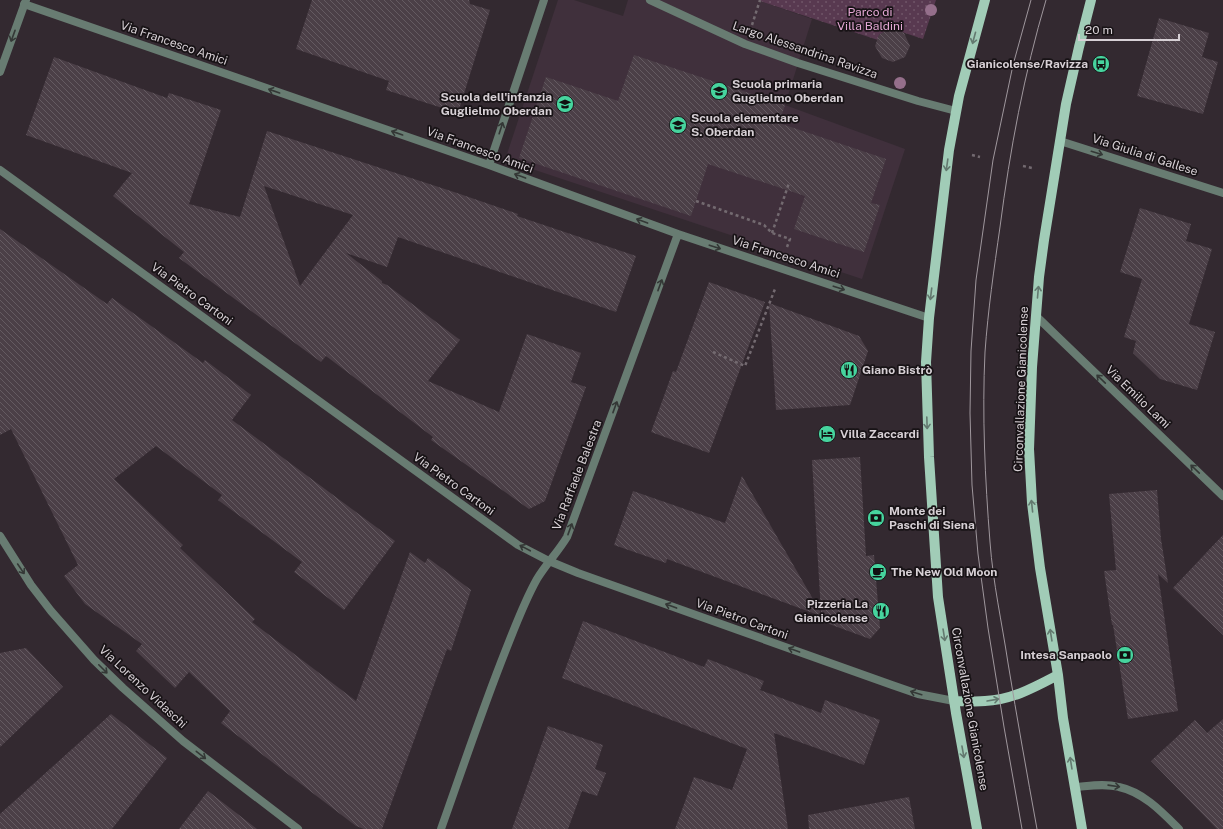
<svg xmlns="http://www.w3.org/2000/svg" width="1223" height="829" viewBox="0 0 1223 829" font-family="'Public Sans',sans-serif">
<defs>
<pattern id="park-dots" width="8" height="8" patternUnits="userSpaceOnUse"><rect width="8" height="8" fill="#583950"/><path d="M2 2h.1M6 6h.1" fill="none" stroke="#6f5568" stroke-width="1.8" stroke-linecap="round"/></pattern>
<pattern id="building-back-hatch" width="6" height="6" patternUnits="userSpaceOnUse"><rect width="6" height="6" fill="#4b3f47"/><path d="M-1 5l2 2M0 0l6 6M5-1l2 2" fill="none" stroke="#645a61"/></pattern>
</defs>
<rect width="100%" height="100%" fill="#332930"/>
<path fill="#40303c" d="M558 0H574L623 16 628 0H757L812 19 785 105 905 149 862 279 505 160Z"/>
<path fill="url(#park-dots)" d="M757 0H936L923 39 890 28 879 35 878 40Z"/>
<path fill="url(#building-back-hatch)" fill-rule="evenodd" d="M312 0H469L470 4 490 10 458 113 386 90 389 81 296 49Z
M1159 18 1209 33 1202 57 1218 62 1203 114 1137 96Z
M890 28 904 33 910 46 905 57 893 62 882 58 875 46 879 35Z
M634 55 785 105 779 123 886 159 871 203 880 205 864 252 794 229 805 196 708 164 691 216 519 158 546 77 618 101Z
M54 57 167 98 169 93 221 110 189 204 240 217 267 131 457 193 518 214 517 216 636 256 616 312 398 237 387 267 346 253 382 281V283L387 285 460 340 428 381 499 412 527 334 581 353 571 382 586 387 545 501 529 509 431 440 433 437 326 356 321 362 179 258 184 252 113 196 132 173 26 135ZM264 186 353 215 300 286Z
M1140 208 1191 224 1186 241 1212 249 1189 324 1215 332 1197 390 1160 379 1133 353 1136 341 1124 337 1142 279 1120 272Z
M0 229 107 304 112 298 203 363 205 360 251 395 232 420 395 541 344 610 294 572 302 562 218 500 222 495 156 446 114 479 183 545 180 548 255 619 252 622 356 701 410 552 425 563 428 558 471 590 451 651 447 649 382 829H364L356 826 221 723 230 711 189 672 175 688 136 651 142 644 85 604 64 576 78 565 11 429 0 435Z
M709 282 765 302 709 453 651 432 673 371 676 372Z
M769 303 859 336 868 351 850 405 776 410Z
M860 457 866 556 874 555 880 628 870 639 821 621V616L667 559 666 563 614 545 633 491 725 523 742 476 821 613 812 460Z
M1157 490 1161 539 1168 583 1158 574 1178 711 1128 719 1113 625H1112L1104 571 1116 570 1109 494Z
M1223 535V635L1173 588Z
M583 621 704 667 708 659 764 681 760 690 821 713 825 700 880 720 864 765 774 733 788 829H675L694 777 732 790 747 749 562 678Z
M26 648 63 687 0 747V653Z
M111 714 167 758 112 829H0V814Z
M1223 719V829H1217L1151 761 1195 720 1207 733Z
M548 726 603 745 595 769 606 773 597 796 582 791 568 829H512Z
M208 791 257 829H179Z
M909 797 915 829H809L808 815Z"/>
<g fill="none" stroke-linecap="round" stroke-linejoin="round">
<path stroke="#736a70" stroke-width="2.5" stroke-dasharray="3 3" stroke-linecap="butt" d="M752 25 760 0
M972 155 980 157
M1023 166 1032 168
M696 201 764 225 772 233 790 239 787 247
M772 233 789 183
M713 352 745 366 775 289"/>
<path stroke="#687c72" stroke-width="8" d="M650 0 745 44 798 63 918 101 956 111
M24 4 489 165 678 234 929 318
M0 72 26 0
M1060 141 1223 193
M489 165 544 0
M0 170 518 545 549 561 578 573 892 685 918 694 954 701
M1036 316 1223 496
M0 536 31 585 51 611 94 660 123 688 183 741 298 829
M1075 787C1089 786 1105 783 1119 787 1143 792 1162 812 1179 829
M441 829C462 770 482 710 505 652 515 627 524 602 537 579 546 564 558 552 567 537L678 234"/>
<path stroke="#a1ccb7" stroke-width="10" d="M954 701C965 701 975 702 985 701 1012 700 1035 687 1058 675
M977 829 956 713 938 597 929 457 926 362 929 318 949 150 959 96 985 0
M1082 829 1063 718 1058 675 1040 568 1032 503 1029 449 1032 367 1039 277 1044 240 1066 104 1079 47 1091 0"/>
<path stroke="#9f979d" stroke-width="1" d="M1022 829 1004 727 988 628 978 554 972 485 970 413 971 351 976 280 993 160 1013 65 1031 0
M1037 829C1027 774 1017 718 1008 663 1002 623 993 583 990 542 985 479 982 415 985 352 988 310 994 269 1000 227 1010 150 1024 74 1046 0"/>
</g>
<g fill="#956f8b">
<circle cx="931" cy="10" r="6"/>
<circle cx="900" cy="83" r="6"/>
</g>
<defs><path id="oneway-shaft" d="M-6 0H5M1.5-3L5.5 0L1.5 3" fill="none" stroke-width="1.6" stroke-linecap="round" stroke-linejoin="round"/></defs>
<g stroke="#343836">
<use href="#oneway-shaft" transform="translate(13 36) rotate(110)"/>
<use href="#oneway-shaft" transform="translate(274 91) rotate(-161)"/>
<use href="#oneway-shaft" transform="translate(501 128) rotate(-72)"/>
<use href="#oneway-shaft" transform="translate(397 133) rotate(-161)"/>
<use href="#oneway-shaft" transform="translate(1097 153) rotate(17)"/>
<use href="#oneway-shaft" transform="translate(520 176) rotate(-160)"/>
<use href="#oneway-shaft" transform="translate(642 221) rotate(-160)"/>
<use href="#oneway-shaft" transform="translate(715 247) rotate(18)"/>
<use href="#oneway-shaft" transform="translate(660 285) rotate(-70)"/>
<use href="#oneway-shaft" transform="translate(839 288) rotate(18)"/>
<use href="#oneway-shaft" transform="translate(1101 379) rotate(-136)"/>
<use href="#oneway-shaft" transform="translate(615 407) rotate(-70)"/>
<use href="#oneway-shaft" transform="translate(1195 469) rotate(-136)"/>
<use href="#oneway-shaft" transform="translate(570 529) rotate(-70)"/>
<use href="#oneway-shaft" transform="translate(525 548) rotate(-152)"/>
<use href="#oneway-shaft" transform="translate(21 569) rotate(56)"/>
<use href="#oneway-shaft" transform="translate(671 606) rotate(-160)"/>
<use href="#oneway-shaft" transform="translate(794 650) rotate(-160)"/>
<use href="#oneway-shaft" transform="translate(103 669) rotate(45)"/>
<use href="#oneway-shaft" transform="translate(916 693) rotate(-163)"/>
<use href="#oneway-shaft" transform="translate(201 755) rotate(38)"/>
<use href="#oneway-shaft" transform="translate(1114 786) rotate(8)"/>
</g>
<g stroke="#63796f">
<use href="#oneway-shaft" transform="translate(974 38) rotate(105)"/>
<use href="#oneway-shaft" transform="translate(947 165) rotate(98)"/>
<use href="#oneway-shaft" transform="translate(1038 292) rotate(-85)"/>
<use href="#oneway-shaft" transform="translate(931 294) rotate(97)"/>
<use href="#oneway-shaft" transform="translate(927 423) rotate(88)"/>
<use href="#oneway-shaft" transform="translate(1032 506) rotate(-96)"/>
<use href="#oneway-shaft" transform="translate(944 635) rotate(81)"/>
<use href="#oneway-shaft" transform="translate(1051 635) rotate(-99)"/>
<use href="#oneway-shaft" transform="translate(993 700) rotate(-10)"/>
<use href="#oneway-shaft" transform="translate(963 752) rotate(80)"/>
<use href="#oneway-shaft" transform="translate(1071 763) rotate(-99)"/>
</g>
<defs>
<symbol id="bus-disc" viewBox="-11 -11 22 22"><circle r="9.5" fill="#46d49e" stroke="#181316"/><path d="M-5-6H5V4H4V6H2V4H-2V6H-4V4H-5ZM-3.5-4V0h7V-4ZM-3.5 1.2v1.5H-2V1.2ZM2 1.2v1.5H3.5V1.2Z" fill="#111"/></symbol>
<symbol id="school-disc" viewBox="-11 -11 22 22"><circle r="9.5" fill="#46d49e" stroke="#181316"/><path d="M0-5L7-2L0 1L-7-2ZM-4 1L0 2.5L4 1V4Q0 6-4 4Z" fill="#111"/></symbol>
<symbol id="restaurant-disc" viewBox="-11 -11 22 22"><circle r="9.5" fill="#46d49e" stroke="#181316"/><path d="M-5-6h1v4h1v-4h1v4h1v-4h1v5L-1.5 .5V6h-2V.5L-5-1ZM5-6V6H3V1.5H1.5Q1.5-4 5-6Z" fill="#111"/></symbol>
<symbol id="hotel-disc" viewBox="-11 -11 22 22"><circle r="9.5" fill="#46d49e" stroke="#181316"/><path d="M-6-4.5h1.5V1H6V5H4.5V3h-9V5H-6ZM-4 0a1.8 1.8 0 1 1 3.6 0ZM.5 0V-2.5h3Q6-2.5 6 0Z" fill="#111"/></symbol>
<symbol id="bank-disc" viewBox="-11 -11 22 22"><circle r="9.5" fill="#46d49e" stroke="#181316"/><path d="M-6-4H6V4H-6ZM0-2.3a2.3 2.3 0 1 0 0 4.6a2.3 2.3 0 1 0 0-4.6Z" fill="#111"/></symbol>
<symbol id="cafe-disc" viewBox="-11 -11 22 22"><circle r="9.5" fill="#46d49e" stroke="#181316"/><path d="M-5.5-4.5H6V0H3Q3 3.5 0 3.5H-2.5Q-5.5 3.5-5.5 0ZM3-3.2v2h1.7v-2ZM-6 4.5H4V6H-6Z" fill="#111"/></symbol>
</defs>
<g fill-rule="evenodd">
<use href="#bus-disc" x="1091" y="54" width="20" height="20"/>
<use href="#school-disc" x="709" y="81" width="20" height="20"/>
<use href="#school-disc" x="555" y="94" width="20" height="20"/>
<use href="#school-disc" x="668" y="115" width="20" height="20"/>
<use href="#restaurant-disc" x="839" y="360" width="20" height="20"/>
<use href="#hotel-disc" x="817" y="424" width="20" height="20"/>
<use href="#bank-disc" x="866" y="508" width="20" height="20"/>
<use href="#cafe-disc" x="868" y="562" width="20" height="20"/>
<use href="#restaurant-disc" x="871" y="601" width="20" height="20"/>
<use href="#bank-disc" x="1115" y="645" width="20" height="20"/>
</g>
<g text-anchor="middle" stroke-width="3.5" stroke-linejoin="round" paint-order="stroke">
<g font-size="12" fill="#e5a8d5" stroke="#181316">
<text x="870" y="16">Parco di<tspan x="870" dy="14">Villa Baldini</tspan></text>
</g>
<g font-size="12" fill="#d7d0d5" stroke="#181316">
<text transform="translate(174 43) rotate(19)" y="4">Via Francesco Amici</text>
<text transform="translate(805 50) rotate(19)" y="4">Largo Alessandrina Ravizza</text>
<text transform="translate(480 150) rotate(20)" y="4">Via Francesco Amici</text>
<text transform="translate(1145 155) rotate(18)" y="4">Via Giulia di Gallese</text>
<text transform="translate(786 257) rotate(18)" y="4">Via Francesco Amici</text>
<text transform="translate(192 294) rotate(36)" y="4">Via Pietro Cartoni</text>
<text transform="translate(1021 389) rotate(-88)" y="4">Circonvallazione Gianicolense</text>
<text transform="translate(1138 397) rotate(44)" y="4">Via Emilio Lami</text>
<text transform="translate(577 475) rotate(-69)" y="4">Via Raffaele Balestra</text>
<text transform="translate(454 484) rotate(36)" y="4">Via Pietro Cartoni</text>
<text transform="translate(742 619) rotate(20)" y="4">Via Pietro Cartoni</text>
<text transform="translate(143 687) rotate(43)" y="4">Via Lorenzo Vidaschi</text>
<text transform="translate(970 709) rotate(80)" y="4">Circonvallazione Gianicolense</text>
</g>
<g font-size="12" font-weight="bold" fill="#d7d0d5" stroke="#181316" text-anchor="start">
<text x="1088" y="68" text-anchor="end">Gianicolense/Ravizza</text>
<text x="732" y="88">Scuola primaria<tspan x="732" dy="14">Guglielmo Oberdan</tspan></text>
<text x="552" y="101" text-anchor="end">Scuola dell'infanzia<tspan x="552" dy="14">Guglielmo Oberdan</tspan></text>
<text x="691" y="122">Scuola elementare<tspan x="691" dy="14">S. Oberdan</tspan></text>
<text x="862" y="374">Giano Bistrò</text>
<text x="840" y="438">Villa Zaccardi</text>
<text x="889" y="515">Monte dei<tspan x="889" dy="14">Paschi di Siena</tspan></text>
<text x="891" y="576">The New Old Moon</text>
<text x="868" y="608" text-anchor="end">Pizzeria La<tspan x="868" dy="14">Gianicolense</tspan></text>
<text x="1112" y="659" text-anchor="end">Intesa Sanpaolo</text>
</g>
</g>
<path d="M1079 34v6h100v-6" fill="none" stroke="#d7d0d5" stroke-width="2"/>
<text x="1085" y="34" font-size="12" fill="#d7d0d5" stroke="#181316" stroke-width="3" paint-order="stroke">20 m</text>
</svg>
